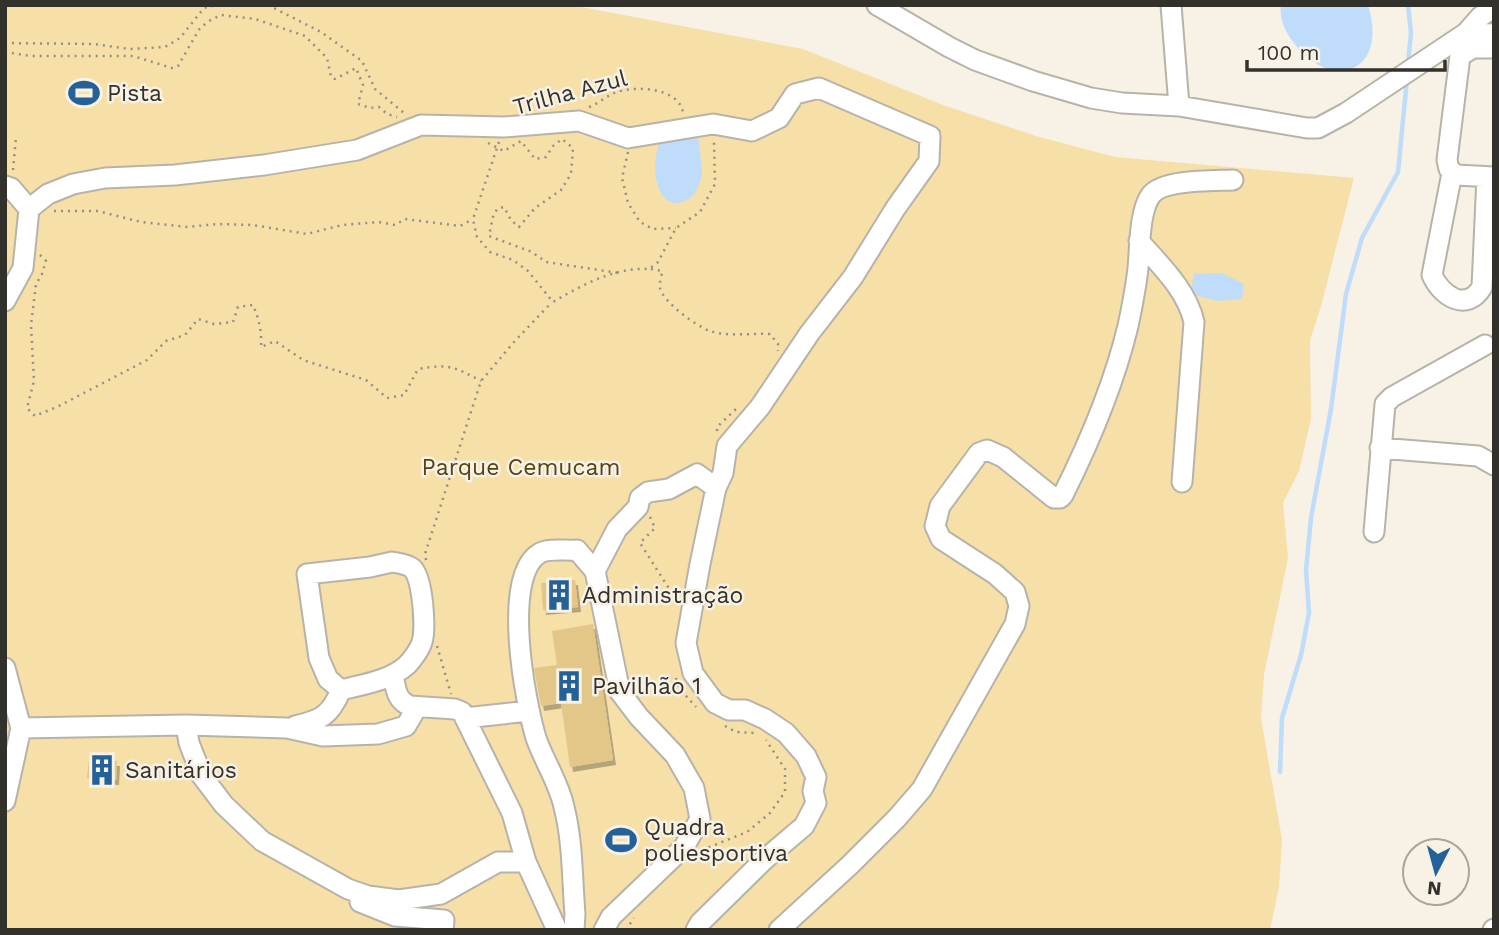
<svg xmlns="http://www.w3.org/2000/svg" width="1499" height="935" viewBox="0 0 1499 935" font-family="'Work Sans',sans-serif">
<defs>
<filter id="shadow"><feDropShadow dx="3" dy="5" stdDeviation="0" flood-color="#0004"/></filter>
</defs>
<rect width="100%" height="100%" fill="#f7f1e6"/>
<path fill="#f7dfa8" d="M5 5H571L803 49 943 105 1036 136 1115 157 1354 178 1321 306 1310 341 1311 419 1299 471 1283 503 1288 558 1264 675 1261 718 1282 840 1279 887 1270 930H5Z"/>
<path fill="#bfdcfa" d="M1281 5H1368C1390 75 1327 95 1289 36 1284 28 1279 16 1281 5Z
M687 132 699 140C699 151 702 162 702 173 701 181 697 193 690 198 656 221 646 160 664 135Z
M1222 273 1244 284 1242 299 1218 301 1190 294 1194 274Z"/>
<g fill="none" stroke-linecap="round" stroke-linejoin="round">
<path stroke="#bfdcfa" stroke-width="4.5" d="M1408 5 1411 33 1408 64
M1280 772 1282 718 1301 655 1309 613 1306 570 1311 518 1331 409 1346 294 1362 238 1398 172 1407 79"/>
</g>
<path fill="#e2c789" filter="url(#shadow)" d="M575 580 578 607 543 610 541 583Z
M593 624 613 760 570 767 561 703 541 706 534 668 557 665 552 631Z
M89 759 117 761 116 780 87 778Z"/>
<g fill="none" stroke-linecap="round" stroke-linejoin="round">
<defs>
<path id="minor" d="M877 5 949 47 975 60 1033 81 1091 98 1122 103 1179 106 1307 128H1318L1346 113 1466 33 1480 17 1494 7
M1171 5 1179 106
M1466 33 1494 34
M1494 48H1473L1460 56 1447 160 1449 169 1456 175 1494 177
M1452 173 1432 275C1441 296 1467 313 1482 287L1487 177
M5 186 11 188 29 209 23 268 5 301
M29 209 48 194 73 184 105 178 175 175 264 165 357 150 421 125 504 127 579 121 628 138 713 124 752 131 779 118 795 94 819 88 930 136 929 161 895 209 853 277 809 334 760 407 727 446 723 473 716 488 700 564 686 643 693 673 715 703 729 710H745L765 719 786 733 806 756 816 777 813 791 816 803 804 826 764 860 700 923 696 930
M1139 241C1160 265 1187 290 1194 322L1182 482
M1380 448 1478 456 1494 465
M1374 532 1385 404 1392 397 1485 345
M392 562C398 563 407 564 412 568 423 577 426 629 422 642 420 649 412 660 407 665 389 681 364 684 341 690L328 679 319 658 307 574 370 567Z
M595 571 617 529 638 507 640 498 648 492 669 489 697 474 716 488
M5 668 21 728
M393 675C396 689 396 700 410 706L455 709 462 712 512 813 526 862 557 930
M465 718 529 711
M186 725 189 743 202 776 224 805 262 841 348 889 368 896 399 900 441 894 498 862H526
M295 726C321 720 330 716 341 690
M5 801 21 728 186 725 287 728 323 736 378 734 406 726 417 707
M360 902 395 916 444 920 443 930
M574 930 575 914C572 879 573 842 564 807 559 783 544 761 536 738 525 701 501 575 540 553 549 548 566 551 577 550L595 571 620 692 639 717 675 755 694 788 700 819 684 847 611 917 604 930
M779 930 850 865 897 818 922 789 1015 624 1019 606 1015 592 995 574 941 539 935 526 940 506 979 453 987 450 1003 457 1054 498H1060L1063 495C1090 441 1114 384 1128 326 1132 307 1136 287 1138 268 1140 248 1139 211 1151 195 1163 179 1214 181 1233 180
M1493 930 1494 929"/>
</defs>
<use href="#minor" stroke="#b8b3a8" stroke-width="23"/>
<path stroke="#938f87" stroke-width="2.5" stroke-dasharray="2 5" stroke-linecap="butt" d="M268 5 321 32 362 61 375 89 404 113
M5 43 94 44 130 49 165 47 180 38 204 8 217 5
M5 52 31 56H133L172 68 178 66 200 28 209 21 221 15 255 19 305 36 327 58 331 77 335 79 356 68 363 85 358 104 370 108 379 107 387 114 397 117
M589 107C598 104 605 97 614 93 634 85 678 87 683 112
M499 142 473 219 477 237 490 252 513 260 528 271 553 302C582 285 615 267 649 269L658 262 676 228 700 212 715 184 714 142
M488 143 504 151 521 141 535 159 546 157 553 146 562 139 573 148 571 174 561 190 535 208 519 227 511 220 504 207 497 209 493 217 489 236 532 252 546 262 619 273
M628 152 622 178 628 203 640 222 653 229 676 228
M13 170 16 137
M54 211H98L141 222 188 227 217 224 253 225 307 234 342 225 379 222 395 225 405 219 460 226 473 219
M40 255 46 261 42 274 36 284 31 325 34 381 27 408 35 416 59 406 147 360 166 341 185 335 198 319 214 324 233 322 238 307 253 305C259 319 262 332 261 347L275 341 303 360 366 380 387 398 404 395 418 369C449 364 453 366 481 381
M651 269 662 271C662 275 659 283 660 288 663 302 696 326 710 331 729 337 750 333 770 334L778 344V351
M717 431V427L737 408
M650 517 655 528 640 543 668 587 675 604
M426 560 425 554 481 381 514 342 552 302
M437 646 451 694
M676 678 678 687 696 707
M725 726 736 732 755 733
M702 850 747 832 770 813 785 792V769L766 740
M626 930 634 918"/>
<use href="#minor" stroke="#fff" stroke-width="19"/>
</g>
<defs>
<symbol id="stadium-bare" viewBox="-9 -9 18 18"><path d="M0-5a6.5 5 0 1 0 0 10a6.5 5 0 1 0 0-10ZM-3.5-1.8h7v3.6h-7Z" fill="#246198" stroke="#f7f1e6" stroke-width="2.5" paint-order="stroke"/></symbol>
<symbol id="building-bare" viewBox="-9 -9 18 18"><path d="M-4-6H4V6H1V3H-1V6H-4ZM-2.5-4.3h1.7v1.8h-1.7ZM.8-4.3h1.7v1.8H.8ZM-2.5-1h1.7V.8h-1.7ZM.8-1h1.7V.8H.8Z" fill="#246198" stroke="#f7f1e6" stroke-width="2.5" paint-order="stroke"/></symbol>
</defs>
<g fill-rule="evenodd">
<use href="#stadium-bare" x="62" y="71" width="44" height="44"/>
<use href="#building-bare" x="537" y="573" width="44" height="44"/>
<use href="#building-bare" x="547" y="664" width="44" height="44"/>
<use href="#building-bare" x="80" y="748" width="44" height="44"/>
<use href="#stadium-bare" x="599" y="818" width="44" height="44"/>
</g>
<g text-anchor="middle" stroke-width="5" stroke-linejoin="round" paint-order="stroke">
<g font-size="23" fill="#33312c" stroke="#f7f1e6">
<text transform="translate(570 92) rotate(-15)" y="8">Trilha Azul</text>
</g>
<g font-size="23" fill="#33312c" stroke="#f7f1e6" text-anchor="start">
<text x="107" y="101">Pista</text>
<text x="582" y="603">Administração</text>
<text x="592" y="694">Pavilhão 1</text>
<text x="125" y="778">Sanitários</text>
<text x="644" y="835">Quadra<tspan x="644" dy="26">poliesportiva</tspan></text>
</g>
<g font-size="23" fill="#564313" stroke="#f7f1e6">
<text x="521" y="475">Parque Cemucam</text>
</g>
</g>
<rect width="1499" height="935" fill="none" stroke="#33312c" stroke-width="14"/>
<g transform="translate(1436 872) rotate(186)"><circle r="33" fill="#f7f1e6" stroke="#a9a49c" stroke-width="2"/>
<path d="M0-5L12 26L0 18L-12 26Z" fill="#246198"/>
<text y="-10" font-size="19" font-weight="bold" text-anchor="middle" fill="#33312c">N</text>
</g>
<path d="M1247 60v10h198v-10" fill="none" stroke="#33312c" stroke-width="3.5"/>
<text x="1258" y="60" font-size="21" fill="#33312c" stroke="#f7f1e6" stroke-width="5" paint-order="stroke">100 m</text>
</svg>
